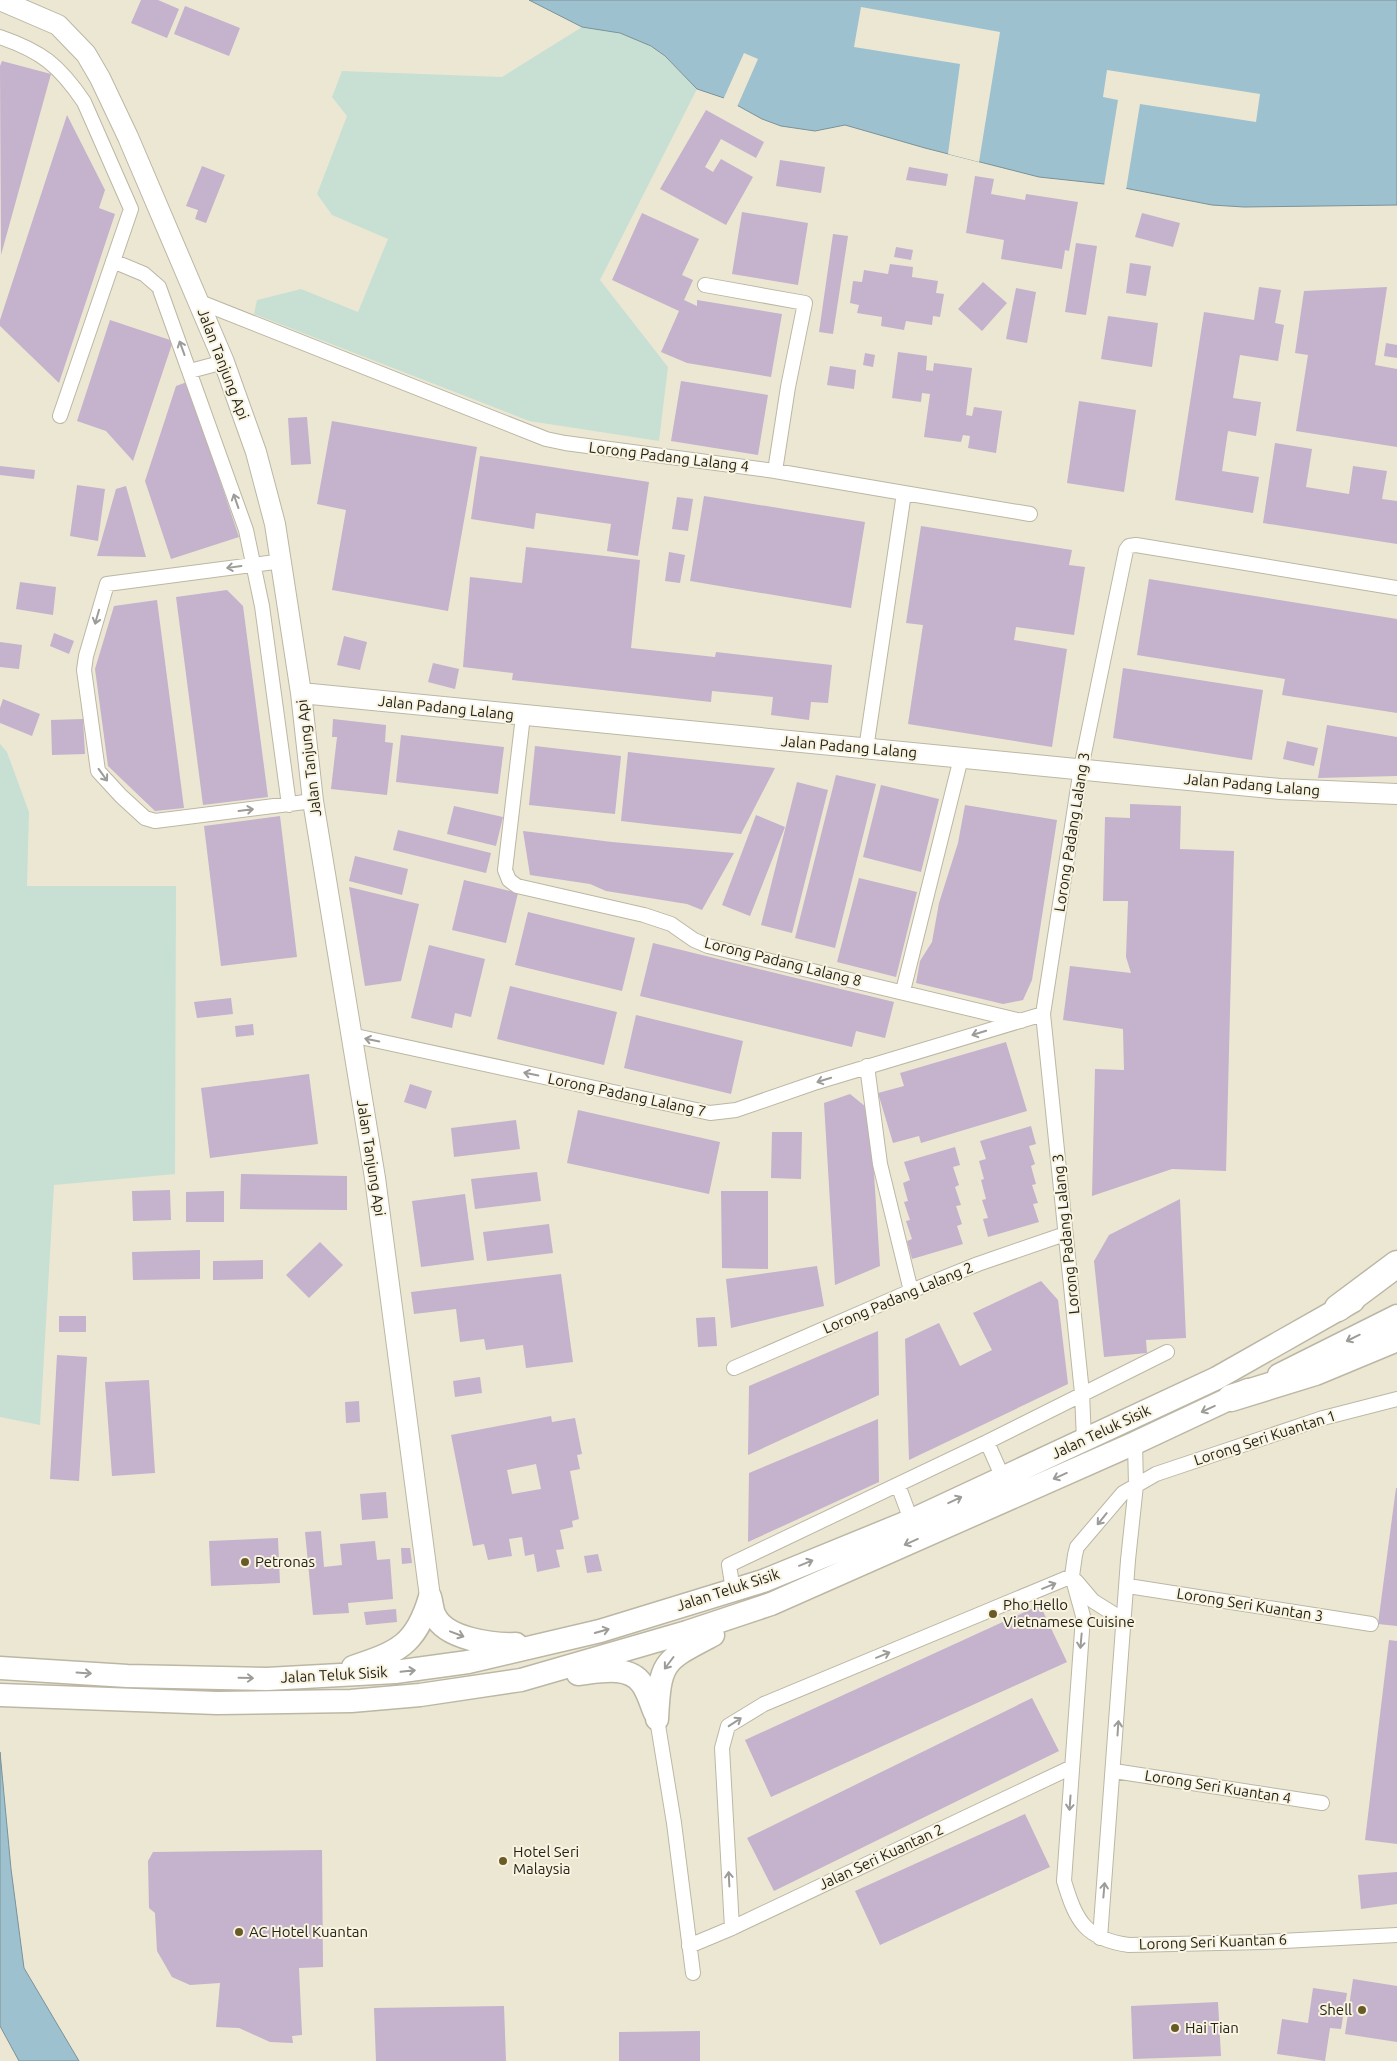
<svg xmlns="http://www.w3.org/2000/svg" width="1397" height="2061" viewBox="0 0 1397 2061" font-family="Ubuntu,sans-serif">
<rect width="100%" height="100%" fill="#ece7d3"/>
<path fill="#c7e0d3" d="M582 27C612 30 643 37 666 58 677 68 686 79 697 89L600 280 668 367 659 441 529 421 254 314 257 300 301 289 358 312 388 239 332 215 317 194 347 116 332 97 342 71 502 77Z
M0 744 7 752 29 812 27 886H176L175 1174 54 1185 40 1425 0 1417Z"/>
<path fill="#9ec1cf" stroke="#7a9299" d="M529 0H1397V205L1244 207 1212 205 1104 184 1039 177 925 148 845 125 815 131 781 126 762 119 724 98 697 89 665 56 651 46 620 33 582 27Z
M0 1752 11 1869 24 1968 79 2061H19L0 2026Z"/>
<path fill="#ece7d3" d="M861 7 1000 32 979 162 948 154 960 64 854 47Z
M744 53 758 59 737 107 723 100Z
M1107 70 1260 94 1256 122 1140 104 1126 190 1104 186 1118 100 1103 97Z"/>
<path fill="#c5b2cc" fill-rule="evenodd" d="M141 0H158L179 9 167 38 131 23Z
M185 6 240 28 229 56 174 34Z
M2 61 51 74 1 255 0 66Z
M706 110 764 142 756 158 721 139 705 167 713 172 721 159 753 177 726 225 660 189Z
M67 115 105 190 99 208 115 214 59 383 0 326V320Z
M780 160 825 167 821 193 776 186Z
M202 166 225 175 206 223 195 219 198 210 186 206Z
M909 167 948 174 946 186 906 180Z
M975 176 994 179 991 194 1025 200 1026 194 1078 202 1069 251 1065 250 1062 269 1001 259 1004 240 966 233Z
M742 212 808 223 798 285 732 274Z
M642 213 699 239 682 275 693 280 684 300 697 306V300L782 314 771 377 687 363 661 352 679 311 612 280Z
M1142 213 1180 223 1173 247 1135 237Z
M833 234 848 236 833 334 819 332Z
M1076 243 1097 246 1086 315 1065 312Z
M896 247 913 250 911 260 894 257Z
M1130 263 1151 266 1146 296 1126 293Z
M890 264 913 267 912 277 938 281 936 293 944 294 940 317 933 316 932 325 906 321 904 330 881 326 882 317 857 313 859 305 850 303 853 281 862 282 864 270 888 274Z
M983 282 1007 303 982 331 958 309Z
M1259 287 1281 290 1275 323 1284 325 1278 361 1240 355 1233 398 1261 402 1256 436 1228 431 1222 471 1259 477 1253 513 1175 500 1204 312 1254 320Z
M1387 287 1375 365 1397 369V447L1296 431 1308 355 1295 353 1304 291Z
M1016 288 1036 292 1027 343 1006 339Z
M1108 316 1158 323 1152 367 1101 359Z
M110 320 173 341 133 461 106 431 77 421Z
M1386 343 1397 345V358L1384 356Z
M898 352 927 356 926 370 933 371 934 363 972 368 966 415 972 416 974 407 1002 411 996 453 968 448 970 436 963 435 961 442 924 437 930 394 922 393 921 402 892 398Z
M865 353 875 355 873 367 863 365Z
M830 366 856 370 854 389 827 385Z
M681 381 768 395 758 455 671 441Z
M187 382 239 537 171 559 145 481 176 386Z
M1079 401 1136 410 1124 492 1067 483Z
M307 417 311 464 291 465 288 418Z
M332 421 477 447 448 611 332 590 346 510 317 504Z
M1275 443 1312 449 1306 487 1349 494 1353 466 1387 471 1382 499 1397 501V544L1263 523Z
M480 456 649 482 638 556 607 551 611 524 536 513 534 529 471 519Z
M0 466 35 470 34 479 0 475Z
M77 485 105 489 98 541 70 536Z
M126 486 146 557 97 556 116 489Z
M704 496 865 522 851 608 690 581Z
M677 497 693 499 688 531 672 529Z
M921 526 1072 550 1069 565 1085 567 1074 635 1016 627 1014 640 1067 649 1052 747 908 724 923 625 906 623Z
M526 547 640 560 631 648 715 657 716 652 832 665 828 703 811 702 809 720 771 715 773 697 712 691 711 702 512 680 513 673 463 667 470 577 522 583Z
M669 552 685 555 680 583 665 581Z
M1149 579 1397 619V713L1282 695 1285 679 1137 655Z
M20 582 56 587 53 615 16 609Z
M227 590 243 606 268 797 203 805 176 597Z
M157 600 184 808 155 811 108 766 95 669 114 606Z
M54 633 74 641 69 654 50 646Z
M344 636 367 642 360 670 337 665Z
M0 642 22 645 19 669 0 667Z
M433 663 459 669 455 689 428 682Z
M1123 668 1263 690 1252 760 1113 738Z
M3 699 40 714 32 736 0 723V708Z
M83 719 85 754 52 755 51 720Z
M333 719 386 725 385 742 393 743 387 795 331 789 337 737H332Z
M1327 725 1397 737V776L1318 778Z
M401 735 504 747 498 794 396 782Z
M1287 741 1318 748 1314 766 1283 759Z
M535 746 621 756 615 814 529 805Z
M628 752 662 756 775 768 741 834 655 825 621 821Z
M836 775 876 784 835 948 795 938Z
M797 782 828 790 792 933 761 925Z
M881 785 939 799 921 872 863 857Z
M1130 804 1181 806 1180 849 1234 851 1226 1171 1172 1169 1092 1196 1095 1069 1124 1070 1123 1029 1063 1020 1070 966 1131 973 1126 957 1128 901H1103L1105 817 1130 818Z
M965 805 1057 820 1032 980 1023 1000 1003 1004 916 983 920 961 932 942 939 903 958 843Z
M454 806 503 817 496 846 447 834Z
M756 815 785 827 750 916 722 905Z
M280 816 297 957 221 966 204 826Z
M398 830 491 853 486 873 393 850Z
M523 831 612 842 734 853 702 910 687 904 606 891 590 884 530 875Z
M355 856 408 869 402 895 349 881Z
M859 878 917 892 896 977 837 962Z
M464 880 518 893 506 943 452 930Z
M349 887 419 904 401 981 365 986Z
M528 912 635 938 622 991 515 965Z
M653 943 894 1002 885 1038 856 1031 852 1047 640 996Z
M429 945 485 959 471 1017 455 1013 452 1028 411 1018Z
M510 986 617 1012 604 1065 497 1039Z
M231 998 233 1014 197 1018 194 1002Z
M636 1015 743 1041 731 1094 624 1068Z
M253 1024 254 1035 236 1037 235 1026Z
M1006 1042 1027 1111 921 1143 919 1136 893 1143 878 1093 904 1086 900 1073Z
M309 1074 318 1144 210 1158 201 1088Z
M410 1084 432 1091 426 1109 404 1102Z
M850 1094 866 1107 872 1143 880 1266 835 1285 824 1103Z
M578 1110 720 1142 709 1194 567 1163Z
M516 1120 520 1149 454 1157 451 1128Z
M1031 1126 1036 1144 1029 1146 1035 1164 1031 1166 1036 1184 1032 1185 1038 1203 1033 1204 1039 1222 988 1237 983 1219 988 1218 982 1200 986 1199 981 1180 984 1179 979 1161 986 1159 980 1141Z
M772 1132H802L801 1179 771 1178Z
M955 1147 960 1165 953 1167 959 1185 955 1187 961 1205 956 1206 962 1224 957 1226 963 1244 912 1259 907 1241 912 1239 906 1221 910 1220 904 1202 908 1201 903 1183 910 1180 904 1162Z
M537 1172 541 1201 475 1209 471 1179Z
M241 1174 347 1176V1210L240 1209Z
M170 1190 171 1220 133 1221 132 1191Z
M224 1191V1222H186V1192Z
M721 1191H768V1269L722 1268Z
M465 1194 474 1260 421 1267 412 1201Z
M1180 1199 1186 1338 1146 1340 1147 1353 1104 1357 1094 1261 1109 1235Z
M549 1224 553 1253 487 1261 483 1232Z
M320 1242 343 1265 309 1298 286 1275Z
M200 1250V1279L133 1280 132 1252Z
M263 1260V1279L213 1280V1261Z
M817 1266 824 1306 731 1328 726 1279Z
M561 1274 573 1362 526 1368 523 1345 486 1350 484 1339 460 1342 456 1309 414 1314 411 1292Z
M1041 1281 1058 1300 1068 1384 909 1460 905 1339 939 1323 960 1366 992 1350 973 1313Z
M59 1316H86V1332H59Z
M715 1317 717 1346 698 1347 696 1318Z
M878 1331 879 1395 748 1455 749 1386Z
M57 1355 87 1357 79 1481 50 1479Z
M480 1377 482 1393 455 1397 453 1381Z
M149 1380 155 1473 112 1476 105 1382Z
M359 1401 360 1422 346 1423 345 1402Z
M551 1416 552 1422 575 1418 582 1454 577 1455 580 1469 570 1471 579 1519 572 1521 573 1527 560 1530 564 1549 556 1550 560 1567 537 1572 534 1554 525 1556 522 1537 509 1539 512 1556 488 1560 484 1544 473 1546 451 1435ZM536 1464 541 1489 512 1494 507 1470Z
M878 1419 879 1482 748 1542 749 1473Z
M1396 1488H1397V1626L1378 1624Z
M386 1492 388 1518 362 1520 360 1494Z
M321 1531 324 1567 342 1565 340 1544 375 1541 377 1560 390 1559 393 1599 348 1603 349 1613 313 1615 305 1532Z
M278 1538 280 1583 211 1586 209 1541Z
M401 1548H410L412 1563 402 1564Z
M598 1554 602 1571 587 1573 584 1556Z
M1040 1605 1067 1662 771 1797 745 1740Z
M396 1609 397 1622 366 1625 364 1612Z
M1389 1640 1397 1641V1844L1365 1840Z
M1032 1698 1059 1751 774 1891 747 1838Z
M1025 1814 1050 1867 880 1945 855 1891Z
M322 1850 323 1967 299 1968 302 2035 292 2036 293 2043 270 2042 239 2028 216 2027 220 1983 190 1985 172 1977 157 1951 155 1913 149 1908 148 1861 153 1852Z
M1397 1872V1904L1361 1909 1358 1875Z
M1353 1979 1397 1986V2042L1345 2034Z
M1313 1988 1347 1993 1341 2029 1330 2028 1325 2061 1277 2054 1282 2019 1308 2023Z
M1218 2002 1221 2056 1133 2059 1131 2006Z
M504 2006 506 2061H376L374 2008Z
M700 2031V2061H619V2032Z"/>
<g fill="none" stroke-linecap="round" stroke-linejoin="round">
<defs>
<path id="street" d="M0 37C41 51 59 65 84 102L131 209 60 416
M113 261 144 274 159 287 246 530 262 606 289 805
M705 285 805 303 788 387 775 471
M200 302 546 439 565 443 775 471 904 493 866 749
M190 371 224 362
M904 493 1030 514
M283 561 107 584 86 656 84 670 98 771 121 796 145 818 155 821 171 819 313 801
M523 716 505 870 509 880 517 886 644 915 671 924 694 940 708 946 1021 1021
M903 991 961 758
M351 1035 710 1113 736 1110 817 1082 1043 1014
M867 1066 880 1164 911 1291
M734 1368 911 1291 978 1264 1065 1234
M1397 1399 1323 1418 1156 1474 1123 1493 1077 1547 1075 1555 1072 1576 1083 1616 1082 1631 1064 1881C1076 1921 1085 1939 1129 1945L1263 1942 1397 1935
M1084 1440 1082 1393 1043 1014 1081 768 1126 550 1129 546 1136 545 1397 588
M987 1442 1003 1478
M898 1485 911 1520
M1076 1581 1093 1601 1125 1621
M1128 1586 1371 1624
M733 1590 729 1565 987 1442 1167 1352
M657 1719 674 1823 693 1973
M1114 1771 1322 1803
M732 1928 722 1748 728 1726 764 1704 1072 1576
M1100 1938 1128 1560 1136 1485 1135 1443
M689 1946 732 1928 1072 1767"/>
<path id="secondary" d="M0 0 58 25 86 54 100 78 128 137 224 362 256 452 275 524 301 693 313 801 375 1178 430 1597
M301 693 1280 789 1397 794"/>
<path id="primary" d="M1279 1375 1397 1316
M430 1597C432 1603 432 1611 435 1616 446 1639 493 1645 516 1644
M353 1667C398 1652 416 1645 430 1597
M0 1668 127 1676 267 1679 395 1672 468 1662 600 1631 763 1581 910 1521 1217 1378 1353 1301
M578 1674C597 1672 629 1664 642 1684 648 1692 651 1704 655 1713
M0 1695 217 1703 351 1701 420 1695 521 1680 687 1632 771 1604 1135 1443 1248 1390
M657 1719C660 1661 663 1661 713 1635"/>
<path id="highway" d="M1338 1308 1397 1264
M1231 1398 1315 1372 1397 1338"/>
</defs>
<use href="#street" stroke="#bcb7a4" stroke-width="16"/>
<use href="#secondary" stroke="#bcb7a4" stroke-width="22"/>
<use href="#primary" stroke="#bcb7a4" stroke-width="25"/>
<use href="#highway" stroke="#bcb7a4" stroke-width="29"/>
<use href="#street" stroke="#fff" stroke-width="14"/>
<use href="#secondary" stroke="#fff" stroke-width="20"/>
<use href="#primary" stroke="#fff" stroke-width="22"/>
<use href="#highway" stroke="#fff" stroke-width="26"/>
</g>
<defs><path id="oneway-shaft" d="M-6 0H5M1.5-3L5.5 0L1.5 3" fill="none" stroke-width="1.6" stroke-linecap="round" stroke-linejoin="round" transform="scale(1.25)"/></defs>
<g stroke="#9d9c99">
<use href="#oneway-shaft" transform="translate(182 348) rotate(-110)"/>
<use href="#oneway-shaft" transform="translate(236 501) rotate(-109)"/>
<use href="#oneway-shaft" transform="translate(234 567) rotate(172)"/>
<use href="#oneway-shaft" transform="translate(97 617) rotate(106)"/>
<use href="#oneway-shaft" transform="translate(103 775) rotate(54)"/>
<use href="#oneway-shaft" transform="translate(246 810) rotate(-7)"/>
<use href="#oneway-shaft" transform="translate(979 1033) rotate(163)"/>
<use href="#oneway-shaft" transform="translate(372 1040) rotate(-168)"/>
<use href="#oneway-shaft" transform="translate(531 1074) rotate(-168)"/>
<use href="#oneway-shaft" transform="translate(824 1080) rotate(163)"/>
<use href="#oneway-shaft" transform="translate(1353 1338) rotate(154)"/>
<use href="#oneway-shaft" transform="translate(1208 1409) rotate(155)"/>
<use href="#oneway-shaft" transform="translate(1060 1476) rotate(156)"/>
<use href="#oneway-shaft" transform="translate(955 1500) rotate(-25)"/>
<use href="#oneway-shaft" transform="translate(1102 1519) rotate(129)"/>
<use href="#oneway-shaft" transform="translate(911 1542) rotate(156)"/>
<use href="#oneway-shaft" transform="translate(806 1563) rotate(-22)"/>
<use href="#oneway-shaft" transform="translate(1049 1586) rotate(-22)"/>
<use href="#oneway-shaft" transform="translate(602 1631) rotate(-16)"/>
<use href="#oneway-shaft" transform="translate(457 1634) rotate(21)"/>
<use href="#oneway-shaft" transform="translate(1081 1641) rotate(95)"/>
<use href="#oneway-shaft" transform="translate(883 1655) rotate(-22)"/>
<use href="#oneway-shaft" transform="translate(669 1663) rotate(127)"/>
<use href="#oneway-shaft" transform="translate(408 1671) rotate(-6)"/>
<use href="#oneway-shaft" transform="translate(84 1673) rotate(4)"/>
<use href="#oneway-shaft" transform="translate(246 1678) rotate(1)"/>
<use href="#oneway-shaft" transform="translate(735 1722) rotate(-33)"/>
<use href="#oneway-shaft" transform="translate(1118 1728) rotate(-86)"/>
<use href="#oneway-shaft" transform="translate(1070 1803) rotate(94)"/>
<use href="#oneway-shaft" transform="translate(729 1879) rotate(-93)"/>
<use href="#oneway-shaft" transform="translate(1104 1890) rotate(-85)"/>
</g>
<g fill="#695b28" stroke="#f9f4e0" stroke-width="2">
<circle cx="245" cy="1562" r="5"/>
<circle cx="993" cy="1614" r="5"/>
<circle cx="503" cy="1861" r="5"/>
<circle cx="239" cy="1932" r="5"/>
<circle cx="1362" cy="2010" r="5"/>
<circle cx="1175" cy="2028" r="5"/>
</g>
<g text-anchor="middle" stroke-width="4" stroke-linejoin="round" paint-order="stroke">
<g font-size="15" fill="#25231c" stroke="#f9f4e0">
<text transform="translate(223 364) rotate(69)" y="5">Jalan Tanjung Api</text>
<text transform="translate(669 457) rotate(7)" y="5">Lorong Padang Lalang 4</text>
<text transform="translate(446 708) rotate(6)" y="5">Jalan Padang Lalang</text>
<text transform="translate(849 747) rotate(5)" y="5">Jalan Padang Lalang</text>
<text transform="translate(309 758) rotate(-97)" y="5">Jalan Tanjung Api</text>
<text transform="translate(1252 785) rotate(5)" y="5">Jalan Padang Lalang</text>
<text transform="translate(1072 832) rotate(-81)" y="5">Lorong Padang Lalang 3</text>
<text transform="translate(783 962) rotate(14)" y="5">Lorong Padang Lalang 8</text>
<text transform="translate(627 1095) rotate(12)" y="5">Lorong Padang Lalang 7</text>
<text transform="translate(371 1158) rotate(81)" y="5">Jalan Tanjung Api</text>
<text transform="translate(1066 1234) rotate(-96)" y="5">Lorong Padang Lalang 3</text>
<text transform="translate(898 1298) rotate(-23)" y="5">Lorong Padang Lalang 2</text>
<text transform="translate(1101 1432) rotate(-25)" y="5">Jalan Teluk Sisik</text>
<text transform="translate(1265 1438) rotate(-18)" y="5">Lorong Seri Kuantan 1</text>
<text transform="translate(728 1590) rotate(-18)" y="5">Jalan Teluk Sisik</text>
<text transform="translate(1250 1605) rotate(9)" y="5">Lorong Seri Kuantan 3</text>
<text transform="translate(334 1675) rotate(-3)" y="5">Jalan Teluk Sisik</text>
<text transform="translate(1218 1787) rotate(9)" y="5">Lorong Seri Kuantan 4</text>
<text transform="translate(881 1857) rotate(-25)" y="5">Jalan Seri Kuantan 2</text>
<text transform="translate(1213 1942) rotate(-2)" y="5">Lorong Seri Kuantan 6</text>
</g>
<g font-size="15" fill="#25231c" stroke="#f9f4e0" text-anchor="start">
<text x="255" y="1567">Petronas</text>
<text x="1003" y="1610">Pho Hello<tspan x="1003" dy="17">Vietnamese Cuisine</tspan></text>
<text x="513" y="1857">Hotel Seri<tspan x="513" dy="17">Malaysia</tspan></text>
<text x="249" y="1937">AC Hotel Kuantan</text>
<text x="1352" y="2015" text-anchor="end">Shell</text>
<text x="1185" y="2033">Hai Tian</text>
</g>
</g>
</svg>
